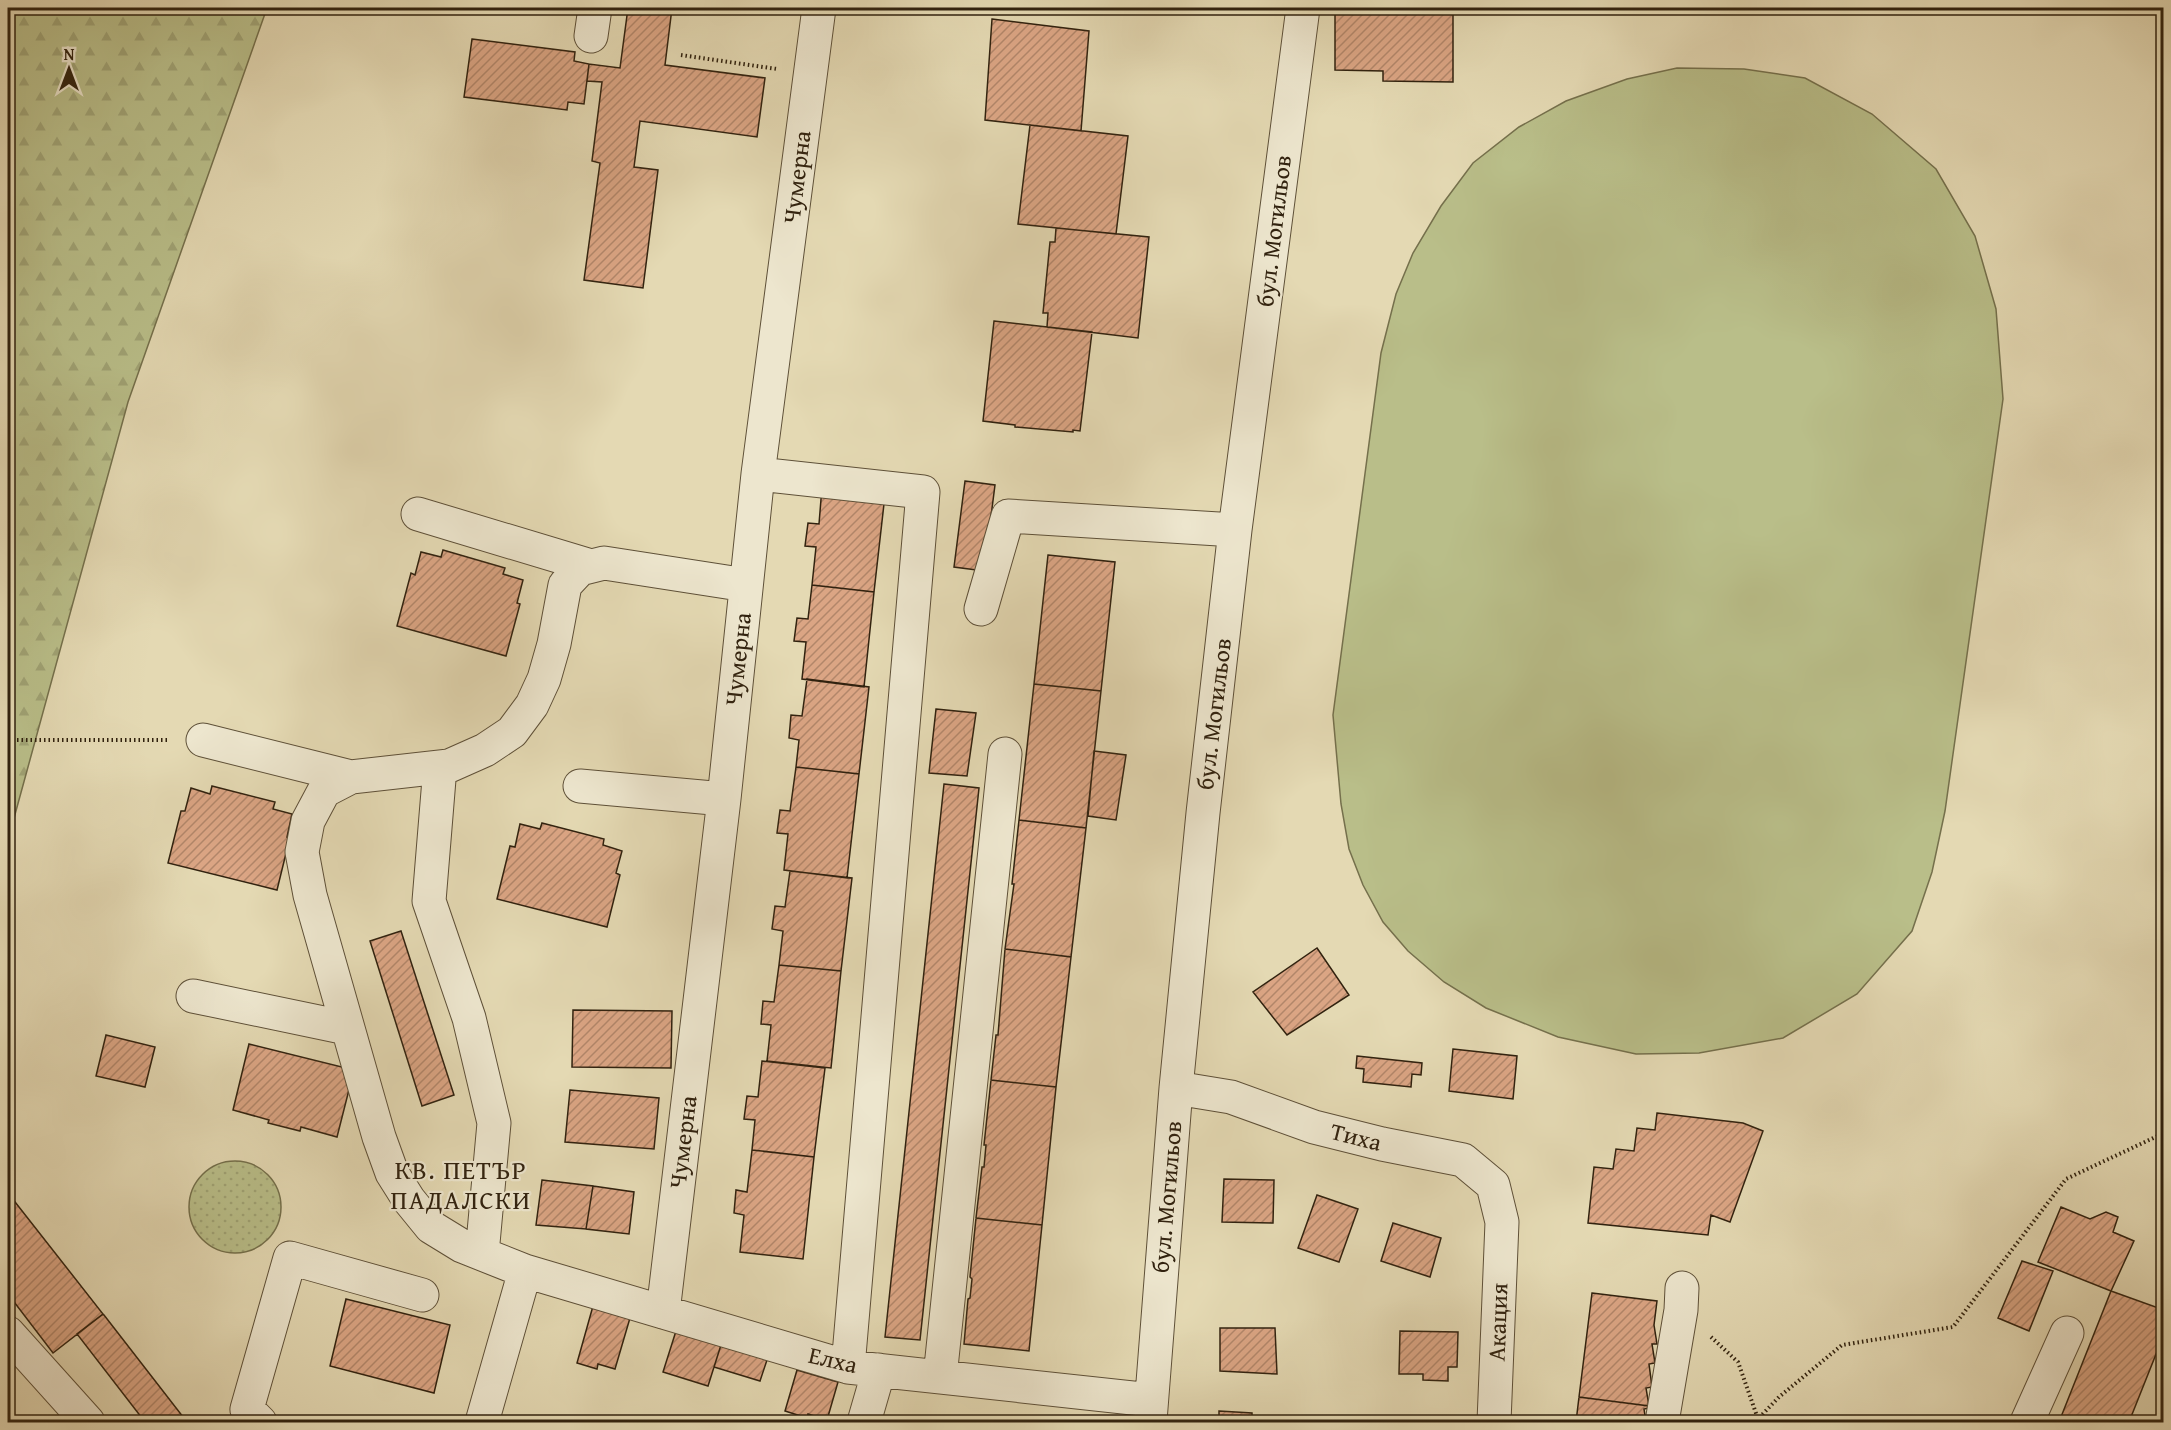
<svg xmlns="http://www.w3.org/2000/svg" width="2171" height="1430" viewBox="0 0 2171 1430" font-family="'Gentium Book Plus',serif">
<defs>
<pattern id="grass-dots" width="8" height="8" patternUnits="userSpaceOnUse" patternTransform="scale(1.5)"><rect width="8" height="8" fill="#b9be89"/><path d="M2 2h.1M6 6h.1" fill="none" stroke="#a0a375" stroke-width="1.8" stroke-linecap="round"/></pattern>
<pattern id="forest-firs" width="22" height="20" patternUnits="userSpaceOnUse" patternTransform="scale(1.5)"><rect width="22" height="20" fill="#b9be89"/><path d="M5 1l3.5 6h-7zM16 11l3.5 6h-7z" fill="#a0a375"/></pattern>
<pattern id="building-hatch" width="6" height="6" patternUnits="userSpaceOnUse" patternTransform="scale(1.5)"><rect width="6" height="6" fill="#dba584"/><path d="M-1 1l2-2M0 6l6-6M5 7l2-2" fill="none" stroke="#b2866a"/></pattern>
</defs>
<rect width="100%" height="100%" fill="#e4d9b3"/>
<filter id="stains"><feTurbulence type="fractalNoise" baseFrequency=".00333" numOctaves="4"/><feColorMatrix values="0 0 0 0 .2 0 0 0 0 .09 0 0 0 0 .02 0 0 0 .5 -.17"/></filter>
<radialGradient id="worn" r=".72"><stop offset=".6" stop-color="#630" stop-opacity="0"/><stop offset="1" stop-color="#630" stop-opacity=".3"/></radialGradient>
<path fill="url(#grass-dots)" stroke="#75704c" stroke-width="1.5" d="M189 1207a46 46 0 1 1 92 0a46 46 0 1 1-92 0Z"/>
<path fill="url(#forest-firs)" stroke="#75704c" stroke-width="1.5" d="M8 8H267L128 402 8 840Z"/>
<path fill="#b9be89" stroke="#75704c" stroke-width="1.5" d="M1677 68 1744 69 1805 78 1872 114 1936 169 1975 236 1996 309 2003 399 1945 811 1932 872 1912 931 1857 994 1783 1038 1699 1053 1636 1054 1558 1037 1486 1008 1444 982 1408 951 1383 922 1363 885 1349 849 1341 804 1333 715 1381 353 1396 294 1413 253 1441 206 1473 163 1519 127 1566 101 1627 79Z"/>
<path fill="url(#building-hatch)" stroke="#31220f" stroke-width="1.5" d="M628 8H672L665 65 765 78 757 137 640 121 634 167 658 170 643 288 584 280 600 163 592 161 602 82 587 81 589 64 620 68Z
M1384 8H1453V82L1383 81V71L1335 70V10L1384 12Z
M992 19 1089 31 1081 131 985 120Z
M472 39 575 52 574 61 589 64 584 104 568 102 567 110 464 97Z
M1030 125 1128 136 1116 234 1018 224Z
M1056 228 1149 237 1138 338 1047 327 1048 313H1043L1050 242H1055Z
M994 321 1092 332 1080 431 1073 430V432L1015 427V425L983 421Z
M965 481 995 485 984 571 954 567Z
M822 487 885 495 874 592 812 585 816 547 805 546 808 523 819 524Z
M443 550 505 568 503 574 523 580 517 603 520 604 506 656 397 626 411 573 415 575 421 552 441 557Z
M1048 555 1115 562 1101 691 1034 684Z
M812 585 874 592 864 687 802 679 806 642 794 641 797 618 808 619Z
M807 679 869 687 859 774 796 767 799 740 789 738 791 715 802 716Z
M1034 684 1101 691 1086 828 1019 820Z
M936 709 976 713 967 776 929 773Z
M1094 751 1126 755 1116 820 1088 816Z
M796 767 859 774 847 878 784 870 788 834 777 833 780 810 790 811Z
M944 784 979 788 920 1340 885 1337Z
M212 786 275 802 273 809 292 814 287 837H290L277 890 168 863 181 811H185L191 788 210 794Z
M1019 820 1086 828 1071 957 1005 949 1014 884H1012Z
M542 823 604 839 603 845 622 851 616 873 620 875 607 927 497 899 510 846 515 847 520 824 540 829Z
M790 871 852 878 841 971 779 965 783 931 772 929 775 906 785 907Z
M401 931 454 1095 422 1106 370 941Z
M1317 948 1349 995 1287 1035 1253 992Z
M1005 949 1071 957 1056 1087 991 1080 996 1035H998Z
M779 965 841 971 831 1068 767 1061 771 1025 761 1024 763 1001 774 1002Z
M573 1010 672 1011 671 1068 572 1067Z
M106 1035 155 1047 145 1087 96 1076Z
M249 1044 354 1070 337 1137 301 1127 300 1131 268 1123 269 1120 233 1110Z
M1453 1049 1517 1056 1513 1099 1449 1091Z
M1357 1056 1422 1063 1421 1075 1412 1074 1411 1087 1363 1082 1364 1069 1356 1068Z
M762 1061 825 1068 814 1157 752 1150 755 1120 744 1119 747 1096 758 1097Z
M991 1080 1056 1087 1042 1225 976 1218 982 1167H984L986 1145H984Z
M570 1090 659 1098 654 1149 565 1142Z
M1657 1113 1743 1123 1763 1131 1730 1222 1711 1215 1708 1235 1588 1223 1594 1167 1613 1169 1616 1149 1634 1151 1637 1128 1655 1130Z
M752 1150 814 1157 803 1259 740 1252 744 1215 734 1213 736 1190 747 1192Z
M1224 1179 1274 1180 1273 1223 1222 1222Z
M1224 1179 1274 1180 1273 1223 1222 1222Z
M542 1180 593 1186 586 1229 536 1225Z
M593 1186 634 1192 629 1234 586 1229Z
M8 1193 103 1314 53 1353 8 1294Z
M1317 1195 1358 1209 1339 1262 1298 1248Z
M2061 1207 2090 1219 2106 1212 2118 1217 2113 1232 2134 1241 2111 1291 2038 1262Z
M976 1218 1042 1225 1029 1351 964 1344 968 1299 970 1298 972 1279 970 1277Z
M1393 1223 1441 1238 1430 1277 1381 1261Z
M2022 1261 2053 1271 2029 1331 1998 1318Z
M2111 1291 2164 1310V1334L2129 1422H2059Z
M1592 1293 1657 1301 1654 1325 1657 1344H1652L1655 1363 1649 1364 1652 1387 1646 1388 1649 1406 1579 1397Z
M346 1299 450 1325 434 1393 330 1366Z
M593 1306 630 1318 615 1369 598 1364 597 1369 577 1363Z
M103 1314 104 1315 187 1422H145L77 1334Z
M1220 1328H1275L1277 1374 1220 1371Z
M676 1331 721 1345 708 1386 663 1372Z
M1400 1331 1458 1332 1457 1367H1448V1381L1423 1380V1374H1399Z
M721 1345 767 1360 760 1381 714 1367Z
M797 1370 838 1382 827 1420 808 1414 807 1418 785 1411Z
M1579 1397 1649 1406V1408L1644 1409 1646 1422H1576Z
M1219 1411 1252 1413V1422H1219Z
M1410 1418 1455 1419V1422H1410Z"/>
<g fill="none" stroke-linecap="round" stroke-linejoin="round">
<defs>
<path id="minor" d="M591 36 595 8
M758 474 923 492 848 1367
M418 514 591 566
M746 585 604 563 580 569 565 585 554 644 544 679 532 705 512 732 485 750 449 766 351 777 324 791 308 821 302 852 310 895 379 1137 392 1173 409 1200 431 1227 462 1246 525 1271 848 1367 1151 1400
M981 609 1008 516 1235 530
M203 740 351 777
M440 767 429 901 469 1018 494 1123 482 1254
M580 786 724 799
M193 996 347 1028
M1176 1088 1231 1097 1314 1127 1382 1144 1463 1160 1493 1185 1502 1222 1494 1422
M663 1312 724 799 758 474 819 8
M8 1333 88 1422
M940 1377 1005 754
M1150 1421 1176 1088 1203 813 1235 530 1303 8
M260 1422 247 1409 290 1258 422 1295
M482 1422 525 1271
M864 1422 879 1370
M1662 1422 1681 1310 1682 1288
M2027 1422 2067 1333"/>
</defs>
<use href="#minor" stroke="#5e5038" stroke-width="35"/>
<path stroke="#31220f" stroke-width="4" stroke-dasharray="1.5 3" stroke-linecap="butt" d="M681 55 777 69
M8 740H169
M1711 1337 1738 1362 1758 1419 1779 1397 1842 1345 1953 1327 2066 1179 2164 1133"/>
<use href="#minor" stroke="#ede6ce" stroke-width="33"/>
</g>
<g text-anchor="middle" stroke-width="4.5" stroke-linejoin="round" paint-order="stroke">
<g font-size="24" fill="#31220f" stroke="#ede6ce">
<text transform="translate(797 177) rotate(-83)" y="8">Чумерна</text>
<text transform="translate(1274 231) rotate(-83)" y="8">бул. Могильов</text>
<text transform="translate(738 659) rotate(-84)" y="8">Чумерна</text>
<text transform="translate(1214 714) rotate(-83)" y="8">бул. Могильов</text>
<text transform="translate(1356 1137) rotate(14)" y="8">Тиха</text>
<text transform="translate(683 1142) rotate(-83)" y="8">Чумерна</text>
<text transform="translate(1167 1197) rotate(-85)" y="8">бул. Могильов</text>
<text transform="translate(1498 1322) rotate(-88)" y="8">Акация</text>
<text transform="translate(833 1360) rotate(13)" y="8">Елха</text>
</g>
<g font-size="26" letter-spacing="1.5" fill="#31220f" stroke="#ede6ce">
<text x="461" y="1179">КВ. ПЕТЪР<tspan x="461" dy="30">ПАДАЛСКИ</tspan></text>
</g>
</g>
<rect width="2171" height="1430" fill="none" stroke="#e4d9b3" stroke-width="30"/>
<rect x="9" y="9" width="2153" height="1412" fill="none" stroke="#31220f" stroke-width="3"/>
<rect x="15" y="15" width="2141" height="1400" fill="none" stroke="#31220f" stroke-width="1.5"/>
<g transform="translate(69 69)" stroke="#ede6ce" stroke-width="4.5" paint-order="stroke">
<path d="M0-4.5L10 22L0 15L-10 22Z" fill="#31220f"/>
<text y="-9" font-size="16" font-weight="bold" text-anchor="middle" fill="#31220f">N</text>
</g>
<rect width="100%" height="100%" filter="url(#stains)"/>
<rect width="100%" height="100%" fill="url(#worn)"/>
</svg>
